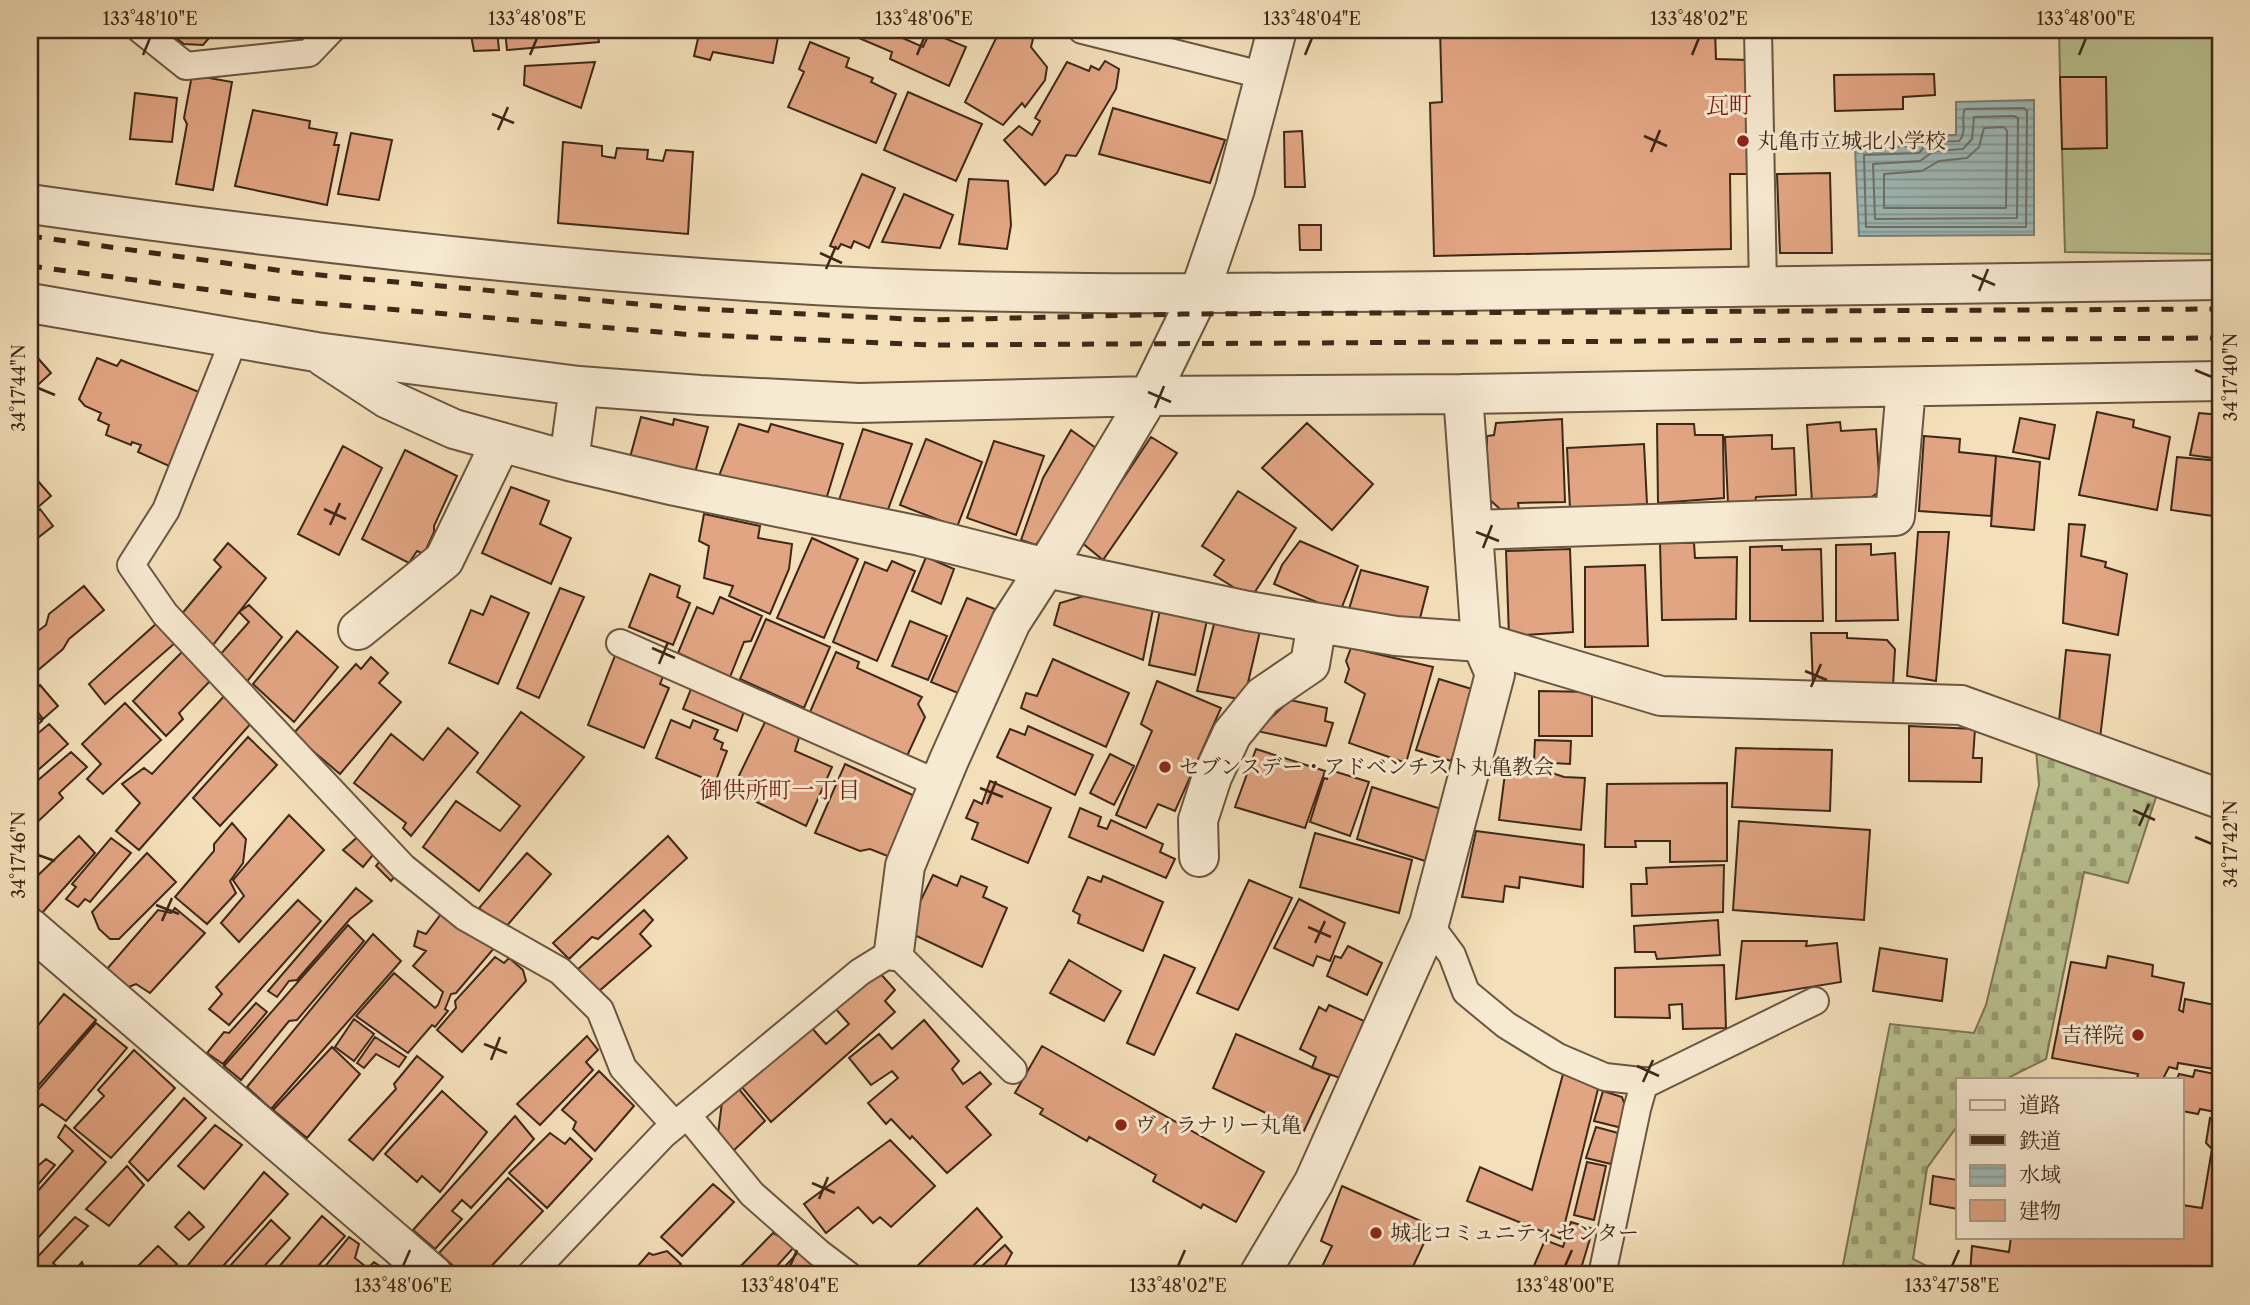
<svg xmlns="http://www.w3.org/2000/svg" width="2250" height="1305" viewBox="0 0 2250 1305" font-family="'Libre Caslon Text','Noto Serif JP',serif">
<defs>
<pattern id="cemetery-stones" width="16" height="16" patternUnits="userSpaceOnUse" patternTransform="scale(1.75)"><rect width="16" height="16" fill="#bac290"/><path d="M2 7V4a2 2 0 0 1 4 0v3zM10 15v-3a2 2 0 0 1 4 0v3z" fill="#999e75"/></pattern>
<pattern id="water-rules" width="6" height="5" patternUnits="userSpaceOnUse" patternTransform="scale(1.75)"><rect width="6" height="5" fill="#9ebab8"/><path d="M0 2.5h6" fill="none" stroke="#829795"/></pattern>
</defs>
<rect width="100%" height="100%" fill="#f3dfb9"/>
<filter id="stains"><feTurbulence type="fractalNoise" baseFrequency=".00286" numOctaves="4"/><feColorMatrix values="0 0 0 0 .2 0 0 0 0 .09 0 0 0 0 .02 0 0 0 .5 -.17"/></filter>
<radialGradient id="worn" r=".72"><stop offset=".6" stop-color="#630" stop-opacity="0"/><stop offset="1" stop-color="#630" stop-opacity=".3"/></radialGradient>
<path fill="#bac290" stroke="#7c7554" stroke-width="2" d="M2059 30H2220V254L2065 252 2062 149 2107 148 2106 77H2060Z"/>
<path fill="url(#cemetery-stones)" stroke="#7c7554" stroke-width="2" d="M2036 749 2158 791 2128 883 2084 872 2046 1059 2006 1079H1958V1125L1927 1168 1913 1259 1944 1275H1841L1890 1024 1974 1033 1986 1005 2039 785Z"/>
<path fill="url(#water-rules)" stroke="#788078" stroke-width="2" d="M2034 100V235L1859 236 1855 148 1918 146V135H1956V102Z"/>
<g fill="none" stroke-linecap="round" stroke-linejoin="round">
<path stroke="#6e7168" stroke-width="2" d="M2024 108 2027 111 2026 227H1866L1864 155 1919 153 1928 142 1959 141C1968 132 1960 118 1965 109Z
M1974 117 2014 116 2018 118 2017 218 1875 219 1873 164 1920 161 1934 151 1963 149 1972 139Z
M2004 127 2007 131 2006 208H1884V174L1922 171 1939 161 1967 158 1979 147 1984 128Z"/>
</g>
<path fill="#e2a583" stroke="#3e2818" stroke-width="2" d="M165 30H216L203 45 184 44Z
M470 30H497L499 50 474 51Z
M505 30H597L599 42 507 50Z
M700 30 779 32 773 63 713 52 710 60 694 56Z
M840 30H903L900 37 923 47 930 32 966 47 949 86 890 59 892 52Z
M1000 30 1011 35 1013 30 1033 39 1031 47 1047 67 1045 80 1025 107 1022 103 1003 125 965 102Z
M1440 30H1715L1716 59 1747 60 1749 174H1730L1731 249 1434 256 1430 103 1442 102Z
M810 42 849 58 846 67 873 78 871 82 896 94 876 143 788 107 804 72 799 69Z
M1105 61 1119 69 1116 89 1076 156 1066 155 1057 173 1045 185 1004 140 1019 126 1032 135 1040 121 1035 118 1067 62 1089 71 1091 66 1099 70Z
M595 62 581 108 524 85 525 66Z
M1934 74 1935 95 1903 97V109L1835 111 1834 75Z
M192 75 232 82 213 190 176 184 187 124 184 118Z
M2060 77H2106L2107 148 2062 149Z
M908 92 982 124 956 181 884 150Z
M135 93 177 98 172 142 130 139Z
M1113 108 1225 140 1210 183 1099 154Z
M253 110 310 121 309 128 337 133 334 145H339L327 205 235 186Z
M1302 131 1305 187H1285L1284 132Z
M351 133 392 140 379 200 338 194Z
M563 142 602 146V156L615 158 617 148 648 150 647 159 663 161 666 150 693 152 688 234 558 223Z
M1830 173 1832 253H1780L1777 174Z
M862 174 895 188 869 248 854 241 851 248 841 244 838 249 830 246Z
M969 179 1008 181 1011 225 1007 249 959 244Z
M904 194 953 215 940 248 882 242Z
M1299 225H1321V250H1300Z
M30 349 51 373 30 392Z
M97 358 117 366 121 360 199 392 169 466 138 452 141 445 132 442 131 445 106 435 109 425 98 420 101 413 85 406 79 399Z
M2097 412 2134 420 2133 427 2170 437 2157 510 2079 495Z
M2199 413 2220 415V459L2190 455Z
M641 417 673 425 674 419 708 427 694 476 629 461Z
M2020 418 2055 425 2049 459 2013 452Z
M1562 419 1565 502 1518 503 1519 510 1502 511 1487 497V436L1494 435 1496 423Z
M1840 422 1841 431 1876 429 1880 491 1869 499 1812 502 1807 425Z
M1307 423 1373 484 1332 530 1262 468Z
M739 424 768 432 771 424 843 444 825 503 775 486 769 495 719 476Z
M1657 424H1694L1695 435H1723L1724 498 1658 503Z
M863 429 912 444 886 515 839 500Z
M1071 430 1100 451 1036 545 1021 540 1043 478Z
M1772 435V449L1794 448 1796 495 1756 497 1755 503 1728 504 1725 437Z
M1924 436 1960 439 1959 452 1996 456 1991 516 1919 511Z
M1151 437 1177 453 1103 560 1081 542Z
M926 439 982 462 957 527 900 505Z
M994 441 1044 456 1016 535 967 518Z
M1644 444 1647 504 1570 509 1567 448Z
M343 446 382 468 339 555 298 534Z
M405 450 457 476 434 526V532L424 554 417 551 409 563 362 539Z
M1996 456 2040 462 2034 530 1991 526Z
M2177 457 2220 461V517L2171 510Z
M31 473 51 496 30 514V474Z
M511 487 549 501 540 524 571 538 551 584 482 553Z
M1238 491 1296 528 1251 598 1214 575 1224 560 1202 546Z
M40 509 53 526 30 544V517Z
M704 514 760 526 758 538 792 544 789 569 770 614 729 596 733 586 704 578 709 546 699 541Z
M2069 524 2085 525 2081 556 2106 562 2105 567 2127 574 2118 635 2063 623Z
M1918 532H1949L1936 681 1907 676Z
M812 538 858 559 824 638 777 618Z
M1300 541 1358 566 1340 612 1274 584 1282 565Z
M228 543 266 578 213 645 180 616 221 567 214 560Z
M1660 543H1694L1695 558 1737 557 1736 619 1662 620Z
M1871 544V555L1895 553 1898 620 1836 621V545Z
M1782 546V550L1821 549 1823 621H1750V547Z
M1570 549 1573 632 1509 636 1506 551Z
M926 557 954 569 941 604 912 591Z
M892 561 915 571 877 661 833 642 865 562 887 571Z
M1645 565 1648 646 1585 647V567Z
M1361 570 1428 587 1418 626 1349 609Z
M650 574 680 586 677 597 690 603 673 645 629 627Z
M84 586 104 610 69 639 63 649 30 677V637L46 625 49 614Z
M560 588 584 597 539 698 517 688Z
M1087 595 1153 609 1143 660 1054 625 1060 603Z
M491 596 529 613 498 684 449 663 471 610 483 615Z
M720 597 762 616 751 641 744 642 730 677 678 653 697 607 713 614Z
M967 598 995 609 958 693 931 682Z
M249 605 282 637 245 684 219 656 249 622 239 612Z
M1160 610 1207 620 1195 675 1149 665Z
M766 619 830 647 804 708 740 679Z
M1215 620 1260 631 1244 700 1197 691Z
M910 621 947 636 928 680 892 666Z
M157 623 175 643 105 704 89 684Z
M297 631 338 667 294 722 253 684Z
M1811 633H1847V638L1887 640 1895 649 1893 687 1813 686Z
M1351 648 1433 667 1406 763 1349 743 1365 694 1345 682 1349 669 1346 661Z
M185 649 212 679 179 713 183 719 166 736 133 701Z
M2066 650 2110 655 2100 738 2058 732Z
M836 652 859 662 857 668 922 697 918 704 925 717 907 756 810 712Z
M616 653 664 674 660 684 669 688 644 748 588 725Z
M371 657 388 673 379 683 401 702 340 774 293 734 356 664 361 669Z
M1053 659 1129 693 1106 747 1021 708 1026 693 1037 696Z
M1439 679 1475 690 1451 761 1416 750Z
M1157 681 1221 708 1175 811 1158 804 1146 828 1116 815 1152 731 1141 724Z
M693 684 746 706 737 731 683 709Z
M40 685 58 706 43 719 30 702V693Z
M1539 691 1592 692V736H1539Z
M227 693 253 721 139 850 116 831 140 803 122 784 144 768 152 774Z
M1290 700 1327 708 1325 721 1333 723 1326 746 1257 731Z
M125 703 161 740 103 794 87 779 101 764 82 744Z
M30 708 42 721 30 731Z
M521 712 584 757 479 891 423 847 456 801 500 831 520 806 477 772Z
M768 716 801 731 795 751 832 767 806 826 732 790Z
M671 720 690 728 693 720 718 730 714 739 723 743 721 749 727 751 715 783 656 758Z
M49 724 68 744 30 777V740Z
M1028 726 1093 755 1075 795 997 757 1010 729 1025 735Z
M1909 726 1975 729 1973 758H1982L1981 782 1909 781Z
M448 728 478 753 411 836 403 828 406 823 354 783 391 734 423 760Z
M248 737 277 765 220 826 193 798Z
M1535 740 1571 741 1570 764 1534 762Z
M1736 748 1832 750 1830 811 1732 807Z
M1256 749 1325 771 1305 828 1235 807Z
M71 752 87 767 59 793 63 798 30 829V787Z
M1110 754 1134 766 1114 805 1090 793Z
M1507 758 1564 777 1585 778 1581 830 1499 820Z
M845 764 917 797 890 857 870 849 860 851 815 833Z
M1330 770 1369 782 1350 836 1310 822 1324 778 1327 779Z
M990 781 1051 808 1028 863 972 839 978 823 966 818 974 800 982 804Z
M1727 783V861L1670 862V841H1635L1636 847H1605L1607 784Z
M1372 787 1441 809 1425 861 1357 839Z
M1080 808 1101 817 1098 826 1107 829 1111 820 1163 844 1160 852 1175 859 1166 878 1069 837Z
M289 815 324 850 239 942 221 923 244 896 233 880Z
M1739 821 1870 830 1864 920 1733 910Z
M232 823 246 839 243 863 230 881 236 893 207 924 175 897 214 851V844Z
M1476 831 1584 845 1583 887 1520 877 1519 888 1505 886 1503 902 1462 897Z
M362 833 377 850 363 867 343 850Z
M1315 833 1412 860 1399 913 1300 887Z
M79 836 95 853 42 913 30 901V883Z
M668 836 687 858 598 939 592 937 569 959 553 943Z
M111 838 131 853 90 902 85 899 78 907 66 899 76 887 72 884Z
M147 853 176 882 119 939H110L99 929 92 912Z
M527 853 551 874 505 928 479 908Z
M384 856 399 871 391 881 376 866Z
M1724 865 1723 912 1632 916 1631 884H1647L1646 868Z
M933 875 957 886 961 876 987 887 983 897 1007 908 982 967 906 931Z
M1103 876 1163 902 1143 951 1078 923 1080 915 1073 911 1088 877 1101 882Z
M1249 880 1292 898 1238 1010 1197 993Z
M356 888 372 901 350 919 297 980 289 981 277 997 268 991Z
M1299 899 1345 923 1330 961 1317 956 1313 966 1274 948Z
M298 900 321 921 229 1025 209 1009 222 994 216 987Z
M175 908 205 933 150 993 136 984 126 988 107 969 158 910 171 913Z
M444 910 495 947 456 993 451 994 445 1009 448 1011 435 1027 432 1025 408 1053 356 1016 394 973 435 1008 438 1005 443 992 413 966 426 951 414 946 418 931 426 934Z
M644 910 653 920 640 934 651 946 598 992 577 970Z
M1718 920 1720 955 1657 959 1655 952H1635L1634 926Z
M348 925 364 941 297 1020 289 1021 241 1080 224 1066Z
M373 934 401 961 271 1109 247 1087Z
M1742 941H1807L1806 946 1837 943 1841 982 1736 999Z
M1348 946 1382 963 1367 995 1327 976 1335 956 1341 958Z
M1880 948 1947 959 1942 1001 1873 991Z
M1164 955 1195 968 1154 1055 1127 1043Z
M2108 956 2153 965 2152 976 2184 983 2179 1010 2183 1012 2185 999 2220 1006V1070L2178 1063 2177 1069 2169 1067 2163 1079H2137L2138 1074 2052 1058 2071 962 2106 968Z
M495 957 504 963 509 958 523 970 526 981 462 1052 437 1030 456 1008 455 1001Z
M1069 960 1121 991 1104 1021 1050 993Z
M1724 965 1726 1028 1683 1029 1682 1004 1669 1005 1670 1018 1615 1017V968Z
M879 972 895 990 885 1001 895 1012 771 1122 740 1085 811 1027 826 1044 849 1024 834 1007Z
M64 994 96 1020 30 1095V1035Z
M256 1003 267 1012 223 1064 207 1053 224 1032 229 1033Z
M1329 1005 1364 1021 1340 1078 1312 1068 1316 1057 1300 1049 1319 1007 1326 1011Z
M354 1019 374 1034 354 1061 335 1047Z
M924 1020 959 1061 952 1069 963 1084 980 1072 991 1084 966 1107 991 1135 947 1173 912 1136 910 1139 891 1119 886 1124 868 1103 898 1078 892 1071 871 1085 849 1058 879 1034 892 1049Z
M96 1023 127 1048 66 1121 42 1104 33 1112 30 1110V1099Z
M1236 1034 1330 1075 1304 1131 1213 1088Z
M587 1036 598 1050 586 1062 593 1070 540 1125 517 1104Z
M375 1037 406 1057 399 1067 376 1054 364 1068 357 1063Z
M1042 1046 1264 1172 1236 1222 1203 1204 1201 1208 1153 1181 1156 1175 1089 1137 1087 1141 1040 1114 1043 1109 1015 1093Z
M332 1047 360 1074 307 1138 273 1110Z
M134 1050 175 1088 111 1158 74 1128 104 1096 98 1090Z
M417 1056 443 1077 373 1160 349 1140 396 1089 394 1084Z
M2195 1070 2220 1075V1113L2200 1109 2198 1114 2182 1111V1079H2177L2179 1074 2193 1077Z
M599 1071 634 1106 595 1151 573 1129 576 1122 562 1110Z
M1563 1074 1599 1085 1561 1239 1467 1201 1480 1167 1532 1190Z
M738 1088 765 1121 732 1152 718 1134 722 1102Z
M442 1091 487 1132 440 1192 422 1176 417 1182 385 1154Z
M1603 1091 1622 1097 1627 1112 1622 1128 1594 1121Z
M184 1098 206 1118 148 1181 129 1162Z
M515 1116 534 1139 471 1208 462 1200 452 1211 462 1219 435 1249 413 1230Z
M2210 1118 2220 1120 2219 1275H1970L1972 1246 2009 1252 2011 1237H2182V1205L2202 1208 2212 1149 2206 1143Z
M65 1125 106 1162 39 1237 30 1226V1200L73 1151 58 1137Z
M215 1125 242 1145 204 1189 178 1166Z
M1596 1127 1618 1133 1611 1164 1586 1158Z
M550 1133 565 1144 570 1138 592 1159 547 1208 509 1173Z
M890 1140 935 1186 891 1227 880 1217 873 1223 858 1207 826 1233 804 1204Z
M30 1158 38 1166 46 1159 55 1165 30 1194Z
M1587 1162 1606 1166 1594 1220 1574 1215Z
M127 1166 144 1185 109 1226 86 1209Z
M264 1172 288 1194 215 1275H180Z
M1933 1176 1958 1180V1209L1930 1204Z
M508 1178 543 1211 483 1275H463L439 1253Z
M713 1184 734 1202 682 1256 661 1237Z
M1342 1186 1432 1226 1409 1275H1318L1332 1246 1321 1241Z
M977 1208 1002 1237 964 1275H908Z
M189 1212 204 1227 189 1240 175 1227Z
M322 1216 345 1236 310 1275H272Z
M75 1217 88 1226 53 1263 67 1275H30V1265Z
M271 1220 290 1238 256 1275H222Z
M1571 1222 1593 1229 1579 1275H1530L1545 1240 1563 1247Z
M773 1233 795 1246 769 1275H732Z
M349 1237 359 1244 355 1258 365 1266 357 1275H318Z
M1005 1245 1012 1253 1000 1275H972Z
M158 1246 177 1264 165 1275H129Z
M802 1248 828 1270 824 1275H777Z
M667 1251 681 1264 671 1275H630L649 1253 653 1255Z
M82 1262 87 1275H70Z
M374 1262 391 1274 361 1275Z"/>
<g fill="none" stroke-linecap="round" stroke-linejoin="round">
<defs>
<path id="service" d="M141 30 186 66 309 53 331 30
M1082 30 1266 76
M1758 30 1763 287
M235 337 166 510 131 565 165 614 403 867 465 917 560 971 600 1010 623 1068 675 1125
M620 643 939 784
M1429 924 1452 955 1466 992 1506 1025 1558 1057 1605 1077 1650 1082 1815 1001
M687 1115 752 1194 819 1253 848 1275
M530 1275 663 1135 860 972 894 951 1013 1070
M1602 1275 1637 1109 1645 1081"/>
<path id="minor" d="M30 204C284 240 541 270 797 284 1014 297 1231 293 1448 291 1706 288 1963 284 2220 280
M30 303 316 352 579 386 700 395 859 403 1149 396 1463 394 2220 381
M324 357 388 399 454 429 569 461 675 486 920 536 1046 568 1248 611 1396 636 1481 642 1661 696 1961 705 2220 799
M569 461 579 386
M1474 530 1895 516 1906 387
M358 630 444 560 501 442
M1199 857 1198 820 1212 777 1232 734 1263 696 1310 664 1317 623
M30 928 433 1275
M894 951 905 866 949 760 1011 622 1046 568 1149 396 1199 294 1235 189 1277 30
M1259 1275 1314 1182 1429 924 1495 674 1481 642 1463 394"/>
</defs>
<use href="#service" stroke="#6b5640" stroke-width="30"/>
<use href="#minor" stroke="#6b5640" stroke-width="42"/>
<use href="#service" stroke="#f7ead2" stroke-width="26"/>
<use href="#minor" stroke="#f7ead2" stroke-width="38"/>
<path stroke="#3e2818" stroke-width="5" stroke-dasharray="12 12" stroke-linecap="butt" d="M30 236 298 273 681 308 929 320 1183 314 2220 309
M30 266 293 301 682 334 931 345 2220 338"/>
</g>
<path fill="none" stroke="#3e2818" stroke-width="2.5" d="M143 55 150 38M530 55 537 38M917 55 924 38M1305 55 1312 38M1692 55 1699 38M2079 55 2086 38M492 114 514 123M498 130 508 107M1644 136 1667 146M1651 152 1660 130M820 253 842 263M826 269 836 246M1972 275 1995 285M1979 291 1988 269M2195 370 2212 377M38 388 55 395M1148 392 1171 402M1155 408 1164 386M324 509 346 519M330 525 340 503M1476 532 1499 541M1483 548 1492 525M652 648 675 658M659 664 668 642M1805 671 1827 680M1811 687 1821 664M980 788 1003 797M987 804 996 781M2133 810 2155 820M2139 826 2149 804M2195 837 2212 844M38 855 55 861M156 905 179 914M162 921 172 898M1308 927 1331 937M1315 943 1325 921M484 1044 507 1053M491 1060 500 1037M1637 1066 1659 1076M1643 1082 1653 1060M812 1183 835 1193M819 1199 828 1177M403 1266 410 1250M790 1266 797 1250M1178 1266 1185 1250M1565 1266 1572 1250M1952 1266 1959 1250"/>
<g fill="#8f2418" stroke="#f7ead2" stroke-width="2.5">
<circle cx="1743" cy="141" r="7"/>
<circle cx="1165" cy="767" r="7"/>
<circle cx="2138" cy="1035" r="7"/>
<circle cx="1121" cy="1125" r="7"/>
<circle cx="1376" cy="1233" r="7"/>
</g>
<g text-anchor="middle" stroke-width="6" stroke-linejoin="round" paint-order="stroke">
<g font-size="21" fill="#3e2818" stroke="#f7ead2" text-anchor="start">
<text x="1757" y="148">丸亀市立城北小学校</text>
<text x="1179" y="774">セブンスデー・アドベンチスト丸亀教会</text>
<text x="2124" y="1042" text-anchor="end">吉祥院</text>
<text x="1135" y="1132">ヴィラナリー丸亀</text>
<text x="1390" y="1240">城北コミュニティセンター</text>
</g>
<g font-size="23" fill="#7a1f14" stroke="#f7ead2">
<text x="1729" y="113">瓦町</text>
<text x="780" y="798">御供所町一丁目</text>
</g>
</g>
<rect width="2250" height="1305" fill="none" stroke="#f3dfb9" stroke-width="77"/>
<rect x="1956" y="1078" width="228" height="161" fill="#f7ead2" stroke="#ad9c88" stroke-width="2"/>
<rect x="1970" y="1100" width="35" height="10" fill="#f7ead2" stroke="#ad9c88" stroke-width="2"/>
<text x="2019" y="1112" font-size="21" fill="#3e2818">道路</text>
<rect x="1970" y="1135" width="35" height="10" fill="#3e2818" stroke="#ad9c88" stroke-width="2"/>
<text x="2019" y="1148" font-size="21" fill="#3e2818">鉄道</text>
<rect x="1970" y="1165" width="35" height="21" fill="url(#water-rules)" stroke="#ad9c88" stroke-width="2"/>
<text x="2019" y="1182" font-size="21" fill="#3e2818">水域</text>
<rect x="1970" y="1200" width="35" height="21" fill="#e2a583" stroke="#ad9c88" stroke-width="2"/>
<text x="2019" y="1218" font-size="21" fill="#3e2818">建物</text>
<rect x="38" y="38" width="2174" height="1228" fill="none" stroke="#3e2818" stroke-width="2.5"/>
<g font-size="18" text-anchor="middle" fill="#3e2818">
<text x="150" y="25">133°48'10"E</text>
<text x="537" y="25">133°48'08"E</text>
<text x="924" y="25">133°48'06"E</text>
<text x="1312" y="25">133°48'04"E</text>
<text x="1699" y="25">133°48'02"E</text>
<text x="2086" y="25">133°48'00"E</text>
<text transform="translate(2231 377) rotate(-90)" y="6">34°17'40"N</text>
<text transform="translate(19 388) rotate(-90)" y="6">34°17'44"N</text>
<text transform="translate(2231 844) rotate(-90)" y="6">34°17'42"N</text>
<text transform="translate(19 855) rotate(-90)" y="6">34°17'46"N</text>
<text x="403" y="1292">133°48'06"E</text>
<text x="790" y="1292">133°48'04"E</text>
<text x="1178" y="1292">133°48'02"E</text>
<text x="1565" y="1292">133°48'00"E</text>
<text x="1952" y="1292">133°47'58"E</text>
</g>
<rect width="100%" height="100%" filter="url(#stains)"/>
<rect width="100%" height="100%" fill="url(#worn)"/>
</svg>
